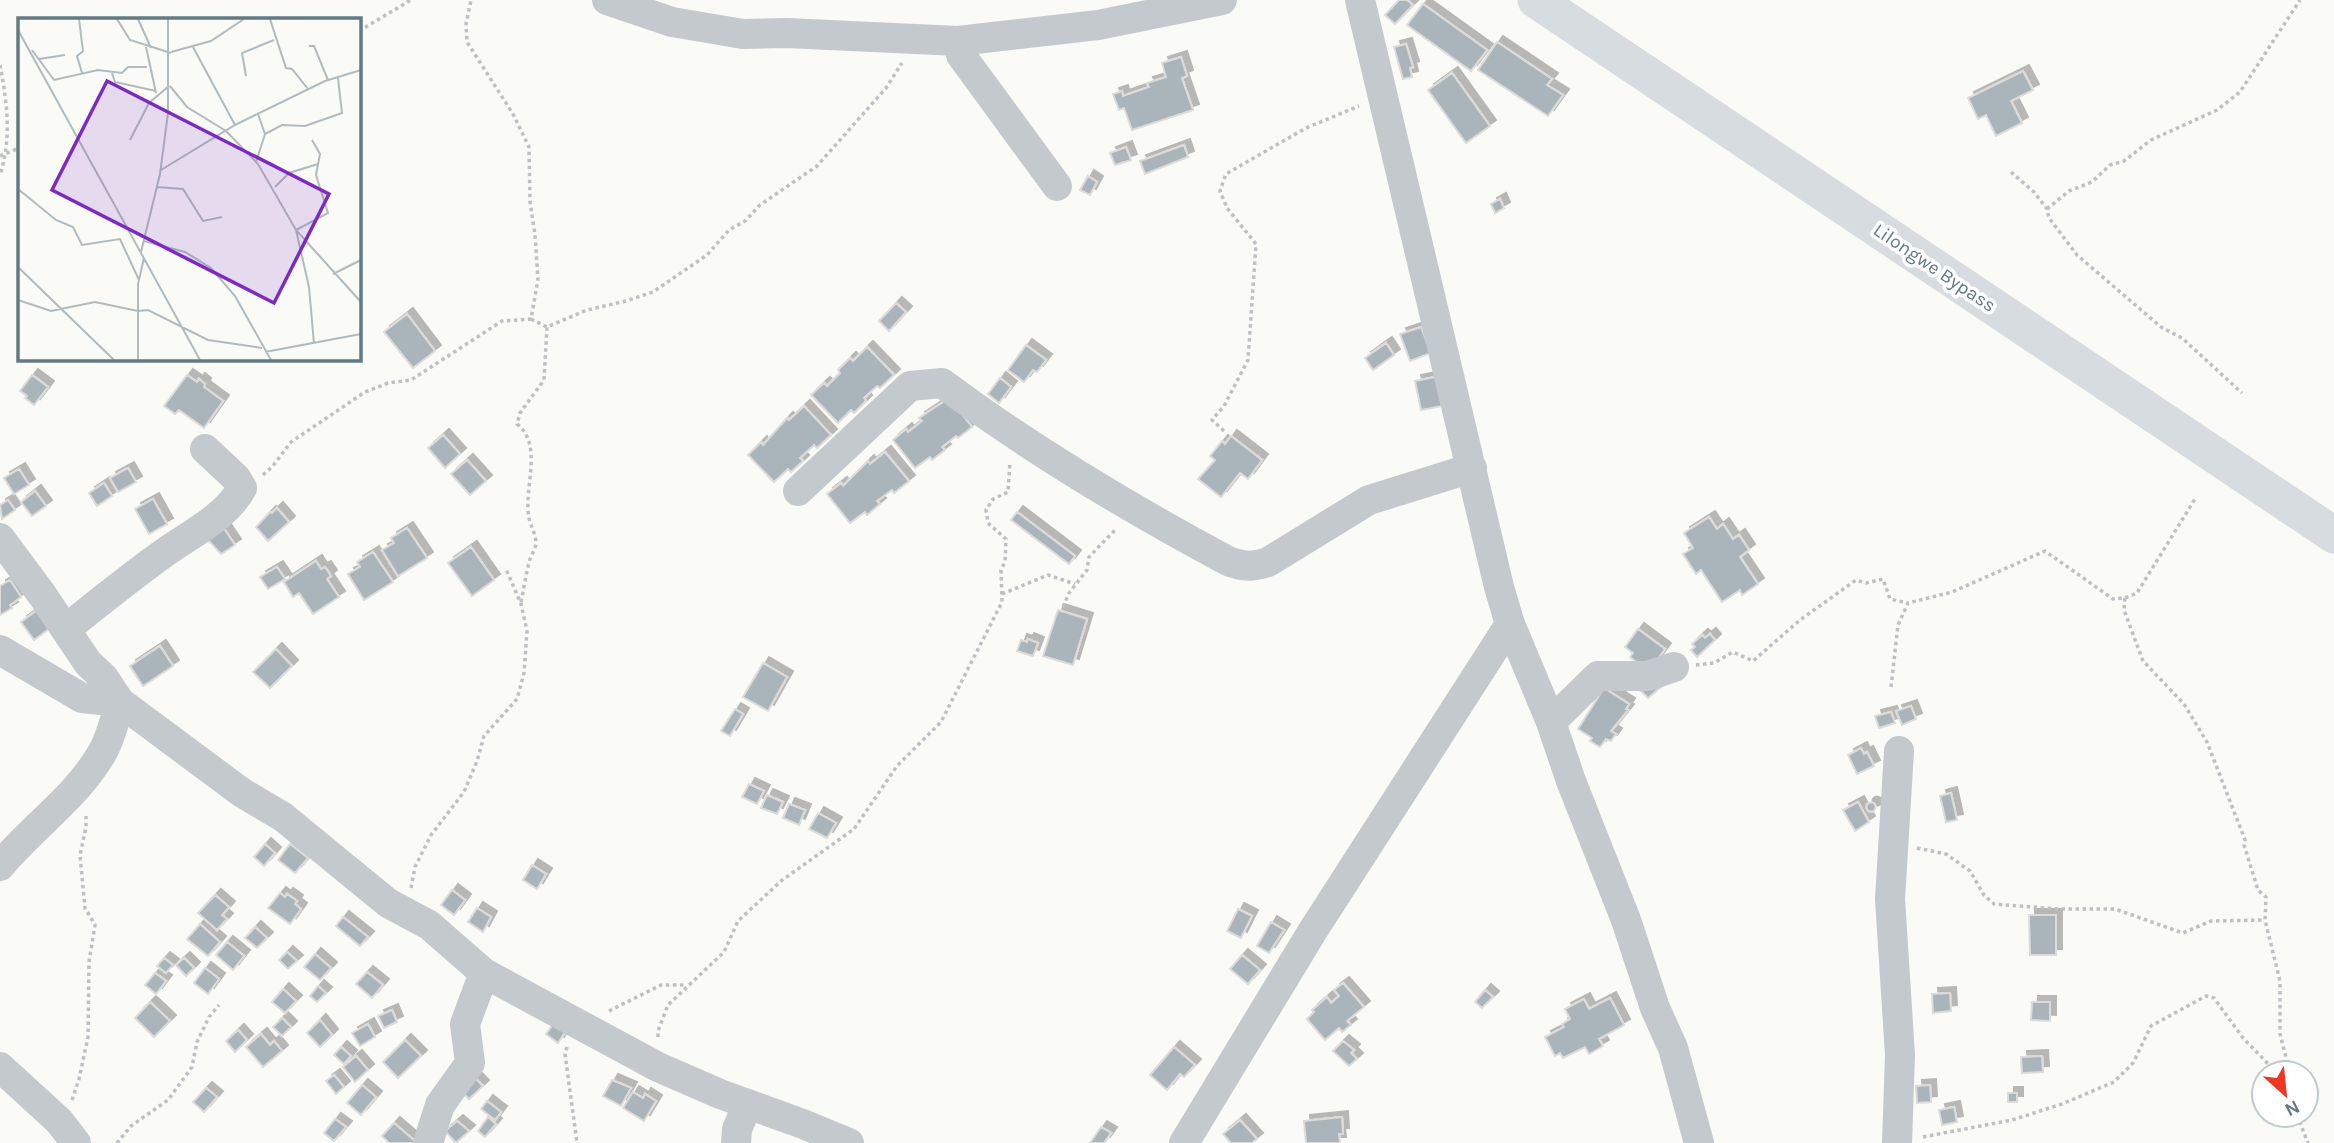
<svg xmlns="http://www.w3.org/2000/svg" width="2334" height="1143" viewBox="0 0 2334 1143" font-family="Karla,sans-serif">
<defs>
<filter id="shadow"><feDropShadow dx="6" dy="-6" stdDeviation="0" flood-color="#0004"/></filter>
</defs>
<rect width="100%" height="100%" fill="#fafaf7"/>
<path fill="#a9b5ba" stroke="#dcdbda" stroke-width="2" filter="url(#shadow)" d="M1399 0H1407L1413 5 1395 24 1385 15Z
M1423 4 1487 50 1471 71 1407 25Z
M1497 42 1552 79 1547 85 1563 95 1548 116 1478 70Z
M1406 44 1413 67 1410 68 1412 77 1403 79 1394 47Z
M1181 57 1187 76 1182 78 1193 110 1132 130 1124 108 1119 110 1113 94 1122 91 1123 96 1149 87 1147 83 1166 77 1162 63Z
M2023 71 2033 90 2011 101 2022 123 1996 136 1986 115 1978 119 1968 98Z
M1452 73 1490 126 1466 143 1428 90Z
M1184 145 1188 157 1145 174 1140 161Z
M1126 147 1131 160 1115 165 1110 153Z
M1088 176 1097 182 1090 195 1080 190Z
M1500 199 1504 208 1495 213 1491 204Z
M896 303 906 312 889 331 879 321Z
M407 314 435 351 413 368 384 332Z
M1421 327 1431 353 1410 361 1400 334Z
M1386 343 1394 355 1373 370 1365 358Z
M1026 345 1046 360 1037 372 1033 370 1024 382 1008 370Z
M867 347 894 375 880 388 877 386 864 398 866 401 854 413 851 410 838 423 811 395 824 383 827 386 840 373 838 370 850 358 853 361Z
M32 375 48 387 34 405 25 398 27 396 20 391Z
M187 375 197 382 199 379 205 384 204 387 223 401 204 428 179 410 175 414 164 406Z
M1435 377 1442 406 1421 410 1415 381Z
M1000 378 1011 387 999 403 988 394Z
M949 398 972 427 958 438 956 436 942 447 945 450 932 460 930 457 915 468 893 440 906 429 908 432 922 421 919 418Z
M804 406 831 435 817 448 814 445 800 458 803 461 791 472 788 469 774 482 748 455 761 442 763 445 787 418 789 420Z
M443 435 460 454 445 468 428 448Z
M1231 436 1262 460 1248 479 1240 473 1221 497 1198 479 1215 460 1210 456 1222 441 1225 444Z
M885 452 909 481 894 493 892 490 877 501 880 504 867 515 865 512 850 523 827 494 841 483 843 486 868 461 870 464Z
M467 460 486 481 470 495 451 474Z
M128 468 136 482 118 492 110 478Z
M19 469 29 485 14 494 4 478Z
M104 483 112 496 97 506 89 493Z
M35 491 46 506 32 516 21 502Z
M153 499 167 524 149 534 135 509Z
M8 500 15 510 2 519 0 505Z
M277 508 289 522 268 541 256 527 270 512 272 513Z
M1017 512 1075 556 1069 564 1011 520Z
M1709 517 1717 529 1723 524 1733 539 1739 535 1749 550 1740 557 1758 584 1742 595 1740 590 1722 602 1701 570 1696 574 1683 554 1693 548 1684 533Z
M223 527 235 545 221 554 206 538Z
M407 528 427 558 398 576 382 550 394 543 391 538Z
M471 547 494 580 472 596 448 563Z
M373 552 393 582 364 600 348 574 360 567 357 562Z
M316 561 321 569 325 567 331 576 327 579 339 597 313 614 299 593 293 597 284 582Z
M277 567 285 579 268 589 260 577Z
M10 580 21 597 10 605 12 608 0 615V586Z
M40 608 53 626 34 640 21 622Z
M1058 610 1087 619 1073 665 1043 656Z
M1638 629 1665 649 1652 667 1642 666 1630 657 1633 653 1625 647Z
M1710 634 1715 640 1697 657 1691 650 1695 647 1692 644 1702 635 1705 638Z
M1028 639 1038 643 1033 656 1017 651 1021 640 1027 642Z
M160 646 173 666 143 686 130 666Z
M276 649 292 666 270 688 253 672Z
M763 663 787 677 768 711 743 697Z
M1662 686 1648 698 1641 691Z
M1604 688 1629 704 1626 709 1628 710 1611 731 1616 734 1611 741 1606 739 1600 747 1590 741 1592 738 1578 729Z
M1911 706 1916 719 1902 725 1896 711Z
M735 709 743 714 730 736 721 731Z
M1891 712 1895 723 1879 728 1875 716Z
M1861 748 1864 754 1867 752 1874 766 1857 774 1848 755Z
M749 784 764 791 757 804 742 797Z
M1951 793 1957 820 1946 822 1940 796Z
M767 795 783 802 777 814 761 808Z
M1858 802 1869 822 1855 831 1843 810Z
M1866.5 807a4.5 4.5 0 1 1 9 0a4.5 4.5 0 1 1-9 0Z
M789 804 805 810 799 825 783 818Z
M818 813 836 823 827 838 809 829Z
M265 844 275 853 264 866 254 857Z
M290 844 308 858 295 873 278 860Z
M532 865 546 874 537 889 523 880Z
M452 890 465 900 454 915 441 905Z
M280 893 285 897 287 894 297 901 295 904 301 909 290 924 268 908Z
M215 895 229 907 222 915 227 919 217 930 198 913Z
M477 908 491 917 483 932 468 922Z
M1238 909 1252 916 1241 938 1227 931Z
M2029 915H2056V955H2030Z
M343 917 368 937 360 946 336 926Z
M1271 922 1284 930 1269 953 1257 946Z
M200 924 220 942 208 956 187 939Z
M255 927 267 938 257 948 245 938Z
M227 942 244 956 233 970 216 955Z
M287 952 297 961 288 969 279 960Z
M315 954 331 968 320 980 304 967Z
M1242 955 1260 970 1248 984 1230 969Z
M164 958 173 965 166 973 157 966Z
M184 958 194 968 186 976 176 965Z
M205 968 219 979 208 994 194 983Z
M367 972 383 985 372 998 356 984Z
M155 973 166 981 156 994 145 985Z
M1343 983 1364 1007 1347 1021 1351 1025 1342 1032 1339 1028 1325 1040 1307 1019 1314 1012 1312 1010 1327 997 1331 1003 1339 996 1334 990Z
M318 986 326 993 317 1002 310 996Z
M283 989 296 1001 285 1013 272 1002Z
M1485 990 1493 997 1482 1008 1475 1002Z
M1950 993 1951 1011 1933 1013 1932 994Z
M1610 998 1624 1025 1599 1039 1603 1046 1589 1054 1585 1047 1563 1058 1560 1053 1555 1056 1545 1037 1564 1027 1562 1024 1570 1019 1565 1009 1584 999 1589 1009Z
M150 1002 170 1021 154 1037 135 1018Z
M2032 1002H2050V1021L2031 1020Z
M392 1010 397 1022 384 1028 378 1016Z
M282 1018 291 1027 282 1036 273 1027Z
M320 1020 332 1035 320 1047 307 1033Z
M554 1023 566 1031 558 1043 546 1034Z
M368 1024 375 1037 360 1046 352 1033Z
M238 1030 247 1040 235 1052 226 1041Z
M261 1034 270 1045 274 1041 282 1051 263 1067 246 1047Z
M405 1040 421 1056 398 1078 383 1062Z
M1343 1041 1354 1050 1351 1053 1357 1059 1349 1066 1333 1051Z
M341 1047 351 1056 344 1064 334 1055Z
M1174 1047 1195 1065 1184 1077 1180 1074 1167 1090 1150 1075Z
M356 1056 368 1070 355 1082 343 1067Z
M2042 1056 2043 1072 2022 1073 2021 1057Z
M471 1074 483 1086 469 1099 458 1088Z
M334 1075 344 1087 336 1094 326 1081Z
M612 1080 631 1088 621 1106 603 1096Z
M362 1085 376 1097 361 1115 347 1103Z
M1930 1085 1931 1102 1917 1103 1916 1086Z
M206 1088 217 1097 204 1112 193 1102Z
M633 1092 643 1098 645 1094 656 1101 644 1121 623 1108Z
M2008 1093H2017V1102H2008Z
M487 1101 501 1112 495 1120 481 1109Z
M1954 1107 1957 1122 1942 1125 1939 1110Z
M488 1117 496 1124 485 1137 478 1131Z
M1342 1117 1343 1134H1339L1340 1143H1306L1304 1121Z
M335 1119 346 1127 334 1141 324 1133Z
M1240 1120 1257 1139 1252 1143H1231L1223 1134Z
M457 1121 469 1131 456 1143 445 1131Z
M394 1123 416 1142 415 1143H389L382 1136Z
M1101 1127 1111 1133 1104 1143H1090Z"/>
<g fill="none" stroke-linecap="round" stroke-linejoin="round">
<path stroke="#bdc1c3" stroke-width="3.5" stroke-dasharray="3.5 3.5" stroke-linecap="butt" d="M359 31 411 0
M0 65C7 102 12 138 0 175
M0 156 19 148
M2011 172 2034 192 2047 209 2049 218 2077 255 2161 327 2182 338 2242 393
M2047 209 2069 191 2092 182 2110 165 2124 161 2151 140 2217 110 2240 92 2300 0
M531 319 547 327 587 310 626 301 653 292 707 255 729 230 745 221 760 205 817 166 886 88 902 63
M1224 431 1212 420 1224 406 1248 360 1256 244 1227 208 1220 191 1226 174 1306 128 1359 106
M263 475 272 467 291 442 365 392 388 383 411 380 502 321 531 319 538 279 535 235 530 202 529 147 513 114 467 42 466 24 471 0
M1002 594 1048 575 1075 584
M2125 598 2124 610 2143 661 2184 704 2207 742 2245 840 2244 845 2258 890 2266 897 2265 920 2280 981V1034L2290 1073
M521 602C524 588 526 573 530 559 532 554 535 549 536 544 536 534 531 527 529 518 523 489 544 445 517 424L520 413 544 380 547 327
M1063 607 1069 593 1087 570 1089 557 1117 528
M1696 665 1714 663 1733 652 1753 661 1800 620 1856 580 1866 583 1883 579 1890 599 1908 603
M1891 687 1898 625 1908 603 1952 592 2045 551 2113 599 2125 598 2137 593 2195 499
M1917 848 1946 854 1970 871 1984 895 1994 904 2058 909H2115L2183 933 2211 921 2264 920
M411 888 415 867 431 835 464 792 477 761 484 736 517 699 524 673 527 631 521 604 506 569
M609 1011 661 985H686
M658 1037V1031L668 1005 724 952 738 921 781 881 854 829 897 766 941 722 1002 602 1001 570 1005 562 1006 539 988 523 986 510 993 499 1008 492 1010 462
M567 1047 565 1054 577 1143
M72 1100 79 1079 88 1037 89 962 95 925 85 908 80 855 86 827V816
M2297 1115 2308 1143
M1923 1137 2012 1120 2062 1104 2114 1082 2133 1063 2151 1026 2206 996 2214 998 2243 1038 2277 1073
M117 1143 131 1126 168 1100 192 1067 197 1042 209 1017 219 1005"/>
<path stroke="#c3c9cc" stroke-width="30" d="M607 0 672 22 743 34 787 33 958 41 1098 25 1222 0
M1360 0 1499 587 1510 624 1551 722 1571 781 1626 920 1655 1008 1673 1048 1699 1143
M958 41 961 55 1057 186
M798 491 910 386 942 383C1033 451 1129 508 1228 561 1243 567 1253 567 1268 562L1369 500 1472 468
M0 538 43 596 88 663 104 678 120 702C115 719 111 738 102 753 76 798 32 827 0 866
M66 629C97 604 128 579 160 556 188 535 225 519 242 488L236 478 205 449
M0 650 82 698 120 702 241 792 283 817 388 903 429 925 484 973 658 1067 720 1094 803 1124 849 1143
M1551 722 1598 676H1648L1674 667
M0 1067 59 1121 76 1143
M428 1143 440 1105 470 1063 465 1024 484 973
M736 1143 737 1129 748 1104
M1184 1143 1312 932 1510 624
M1897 1143 1900 1055 1890 899 1899 751"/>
<path stroke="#d6dcdf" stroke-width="37" d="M1536 0 2334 535"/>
</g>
<g text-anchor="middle" stroke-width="7" stroke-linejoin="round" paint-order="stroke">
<g font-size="19" fill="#637a84" stroke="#fff">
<text transform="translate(1935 267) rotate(34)" y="7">Lilongwe Bypass</text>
</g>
</g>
<g transform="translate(18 18)">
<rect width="343" height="343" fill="#fafaf7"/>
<path fill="none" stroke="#b0bbbf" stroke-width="2" d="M61 1 65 33 59 38 64 55M99 1 112 22 153 35M120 1 133 30M252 1 268 50 274 51 290 71M0 12 182 342M291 28H296L310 62M128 29 138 75M175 29 217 107M14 32 36 62 80 52 104 55 110 49H129M153 34 193 23 226 1M21 41 47 37M94 55 97 64 138 73M228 58 224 35 256 22M152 68 169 89 208 113 240 146 278 212 343 284M247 116 264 107 287 108 324 95 320 60M112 122 131 85 151 68M294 122 302 136 298 157 310 195 278 212 291 269 296 326M238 144 247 116 240 96M143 152 217 107 307 63 343 52M139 169 165 171 185 203 204 199M257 169 271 155 300 146M0 171 38 202 55 209 64 227 102 221 121 262M126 223 167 234 193 250 217 278 253 342M123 234 142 156 150 95V1M0 249 96 342M315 256 343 242M0 282 33 293 77 284 120 293M120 293 130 292 190 322 244 330M247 334 343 316M120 342V266L126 240"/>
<path fill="#7b2cbf" fill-opacity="0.15" stroke="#7b2cbf" stroke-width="3.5" d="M89 63 311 176 256 285 34 172Z"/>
<rect width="343" height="343" fill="none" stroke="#637a84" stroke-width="3.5"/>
</g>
<g transform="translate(2285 1094) rotate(153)"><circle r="33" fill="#ffffff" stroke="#c1cace" stroke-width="2"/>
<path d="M0-5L12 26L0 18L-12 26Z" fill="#ed3824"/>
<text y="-10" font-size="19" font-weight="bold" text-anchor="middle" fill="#637a84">N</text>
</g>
</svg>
